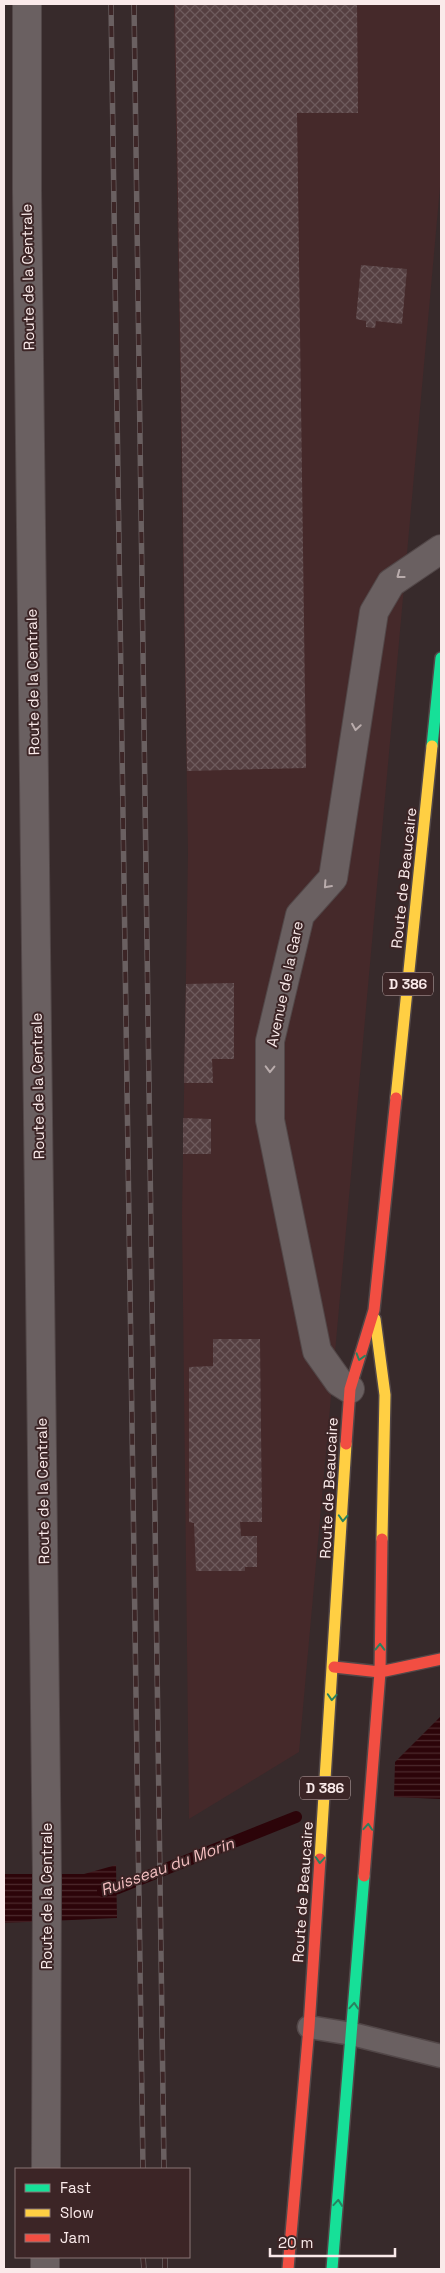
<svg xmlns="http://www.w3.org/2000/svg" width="445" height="2273" viewBox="0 0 445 2273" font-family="'Space Grotesk',sans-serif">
<defs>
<pattern id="water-rules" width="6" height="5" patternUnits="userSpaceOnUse" patternTransform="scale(1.25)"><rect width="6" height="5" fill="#2c0409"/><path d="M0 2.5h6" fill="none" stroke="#4c292d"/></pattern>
<pattern id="building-cross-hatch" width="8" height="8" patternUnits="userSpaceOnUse" patternTransform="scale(1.25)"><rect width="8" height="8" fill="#553f41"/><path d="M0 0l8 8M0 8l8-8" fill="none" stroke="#6e5b5d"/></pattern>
</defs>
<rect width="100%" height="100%" fill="#372a2b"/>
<path fill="#45292a" d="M174 4H441V176L299 1752 189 1819 182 1216 188 853Z"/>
<path fill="url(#water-rules)" d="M441 1716V1799L394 1797 395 1762Z
M116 1865 117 1918 4 1923V1874H84Z"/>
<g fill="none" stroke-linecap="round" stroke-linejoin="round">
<path stroke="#2c0409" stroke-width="12" d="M103 1891 118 1888 296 1817"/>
</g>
<path fill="url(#building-cross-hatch)" d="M175 4H357L358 113H297L306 768 187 771Z
M361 265 407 269 402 324 376 321 375 328 366 327V321L356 319Z
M234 983V1059H212L213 1083H184L186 984Z
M183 1118 211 1119V1154H183Z
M213 1339H260L262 1522H240L241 1536H257V1567H245V1571H196L194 1523 189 1522V1367L213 1366Z"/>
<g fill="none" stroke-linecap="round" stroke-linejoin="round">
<defs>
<path id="lane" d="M309 2027 352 2034 441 2056"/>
<path id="street" d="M27 4V190L47 1877 46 2169
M350 1389 339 1382 317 1351 270 1120V1041L300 915 333 878 374 612 391 583 441 549
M45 2269V2257"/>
<path id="fast" d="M432 746 441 658
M332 2269 364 1876"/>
<path id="slow" d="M396 1098 432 746
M375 1319 385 1395 382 1539
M320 1859 346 1444"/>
<path id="jam" d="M346 1444 350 1389 374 1310 396 1098
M334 1667 380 1672 441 1659
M364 1876 380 1672 382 1539
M288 2269 309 2027 320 1859"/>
</defs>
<use href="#lane" stroke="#524748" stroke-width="25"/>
<use href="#street" stroke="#524748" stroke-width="30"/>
<use href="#fast" stroke="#524748" stroke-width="14"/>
<use href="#slow" stroke="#524748" stroke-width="14"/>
<use href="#jam" stroke="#524748" stroke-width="14"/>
<use href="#lane" stroke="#6a6061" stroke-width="22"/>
<use href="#street" stroke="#6a6061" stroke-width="28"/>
<use href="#fast" stroke="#16e098" stroke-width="11"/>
<use href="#slow" stroke="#ffcf43" stroke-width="11"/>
<use href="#jam" stroke="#f24e42" stroke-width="11"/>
<defs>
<path id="rail" d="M111 4 143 2169
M134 4 164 2169
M143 2257 144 2269
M165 2257V2269"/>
</defs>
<use href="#rail" stroke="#6a6061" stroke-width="5.5"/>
<use href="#rail" stroke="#3c2526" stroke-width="4" stroke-dasharray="11" stroke-linecap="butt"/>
</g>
<defs><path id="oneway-chevron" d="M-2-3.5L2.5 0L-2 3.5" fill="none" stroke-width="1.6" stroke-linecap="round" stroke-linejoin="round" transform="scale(1.25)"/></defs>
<g stroke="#b9acac">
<use href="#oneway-chevron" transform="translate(400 575) rotate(143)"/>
<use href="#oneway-chevron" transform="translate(356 727) rotate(99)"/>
<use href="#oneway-chevron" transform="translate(327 885) rotate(132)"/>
<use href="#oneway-chevron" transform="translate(270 1069) rotate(91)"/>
</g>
<g stroke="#29825f">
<use href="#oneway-chevron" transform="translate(360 1357) rotate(107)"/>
<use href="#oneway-chevron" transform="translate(343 1518) rotate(93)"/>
<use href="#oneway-chevron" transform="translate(380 1647) rotate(-89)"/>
<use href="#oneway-chevron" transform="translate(332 1697) rotate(94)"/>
<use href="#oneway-chevron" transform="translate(368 1827) rotate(-86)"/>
<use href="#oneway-chevron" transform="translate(320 1860) rotate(94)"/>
<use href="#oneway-chevron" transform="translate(354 2006) rotate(-86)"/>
<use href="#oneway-chevron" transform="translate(338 2203) rotate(-85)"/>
</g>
<g text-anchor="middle" stroke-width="4" stroke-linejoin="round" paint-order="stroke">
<g fill="#3c2526" stroke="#c1afaf" stroke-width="1">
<rect x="383" y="972.5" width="50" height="23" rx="4"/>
<rect x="300" y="1776.5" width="50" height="23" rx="4"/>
</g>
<g font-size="14" font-weight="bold" fill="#faeaea">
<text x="408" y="989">D 386</text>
<text x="325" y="1793">D 386</text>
</g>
<g font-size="15" fill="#faeaea" stroke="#3c2526">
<text transform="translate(28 277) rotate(-91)" y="5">Route de la Centrale</text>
<text transform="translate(33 682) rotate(-91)" y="5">Route de la Centrale</text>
<text transform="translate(404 878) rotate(-84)" y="5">Route de Beaucaire</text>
<text transform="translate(285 984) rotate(-78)" y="5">Avenue de la Gare</text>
<text transform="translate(38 1086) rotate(-91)" y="5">Route de la Centrale</text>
<text transform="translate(329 1488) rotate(-87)" y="5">Route de Beaucaire</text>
<text transform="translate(43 1491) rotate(-91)" y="5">Route de la Centrale</text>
<text transform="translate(303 1892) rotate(-86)" y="5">Route de Beaucaire</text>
<text transform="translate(47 1896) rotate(-90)" y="5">Route de la Centrale</text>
</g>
<g font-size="16" font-style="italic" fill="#f4bfc0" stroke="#3c2526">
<text transform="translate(167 1866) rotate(-20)" y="6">Ruisseau du Morin</text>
</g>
</g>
<rect width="445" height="2273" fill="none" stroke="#faeaea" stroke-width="10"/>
<rect x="15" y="2168" width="175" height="90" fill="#3c2526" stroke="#887474"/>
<rect x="25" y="2184" width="25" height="8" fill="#16e098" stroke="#887474"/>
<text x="60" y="2193" font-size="15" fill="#faeaea">Fast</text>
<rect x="25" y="2209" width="25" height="8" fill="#ffcf43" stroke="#887474"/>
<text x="60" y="2218" font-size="15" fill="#faeaea">Slow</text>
<rect x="25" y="2234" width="25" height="8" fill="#f24e42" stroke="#887474"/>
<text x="60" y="2243" font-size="15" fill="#faeaea">Jam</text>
<path d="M270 2248v8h125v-8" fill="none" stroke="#faeaea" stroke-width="2.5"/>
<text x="278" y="2248" font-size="15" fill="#faeaea" stroke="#3c2526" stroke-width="4" paint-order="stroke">20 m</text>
</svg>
